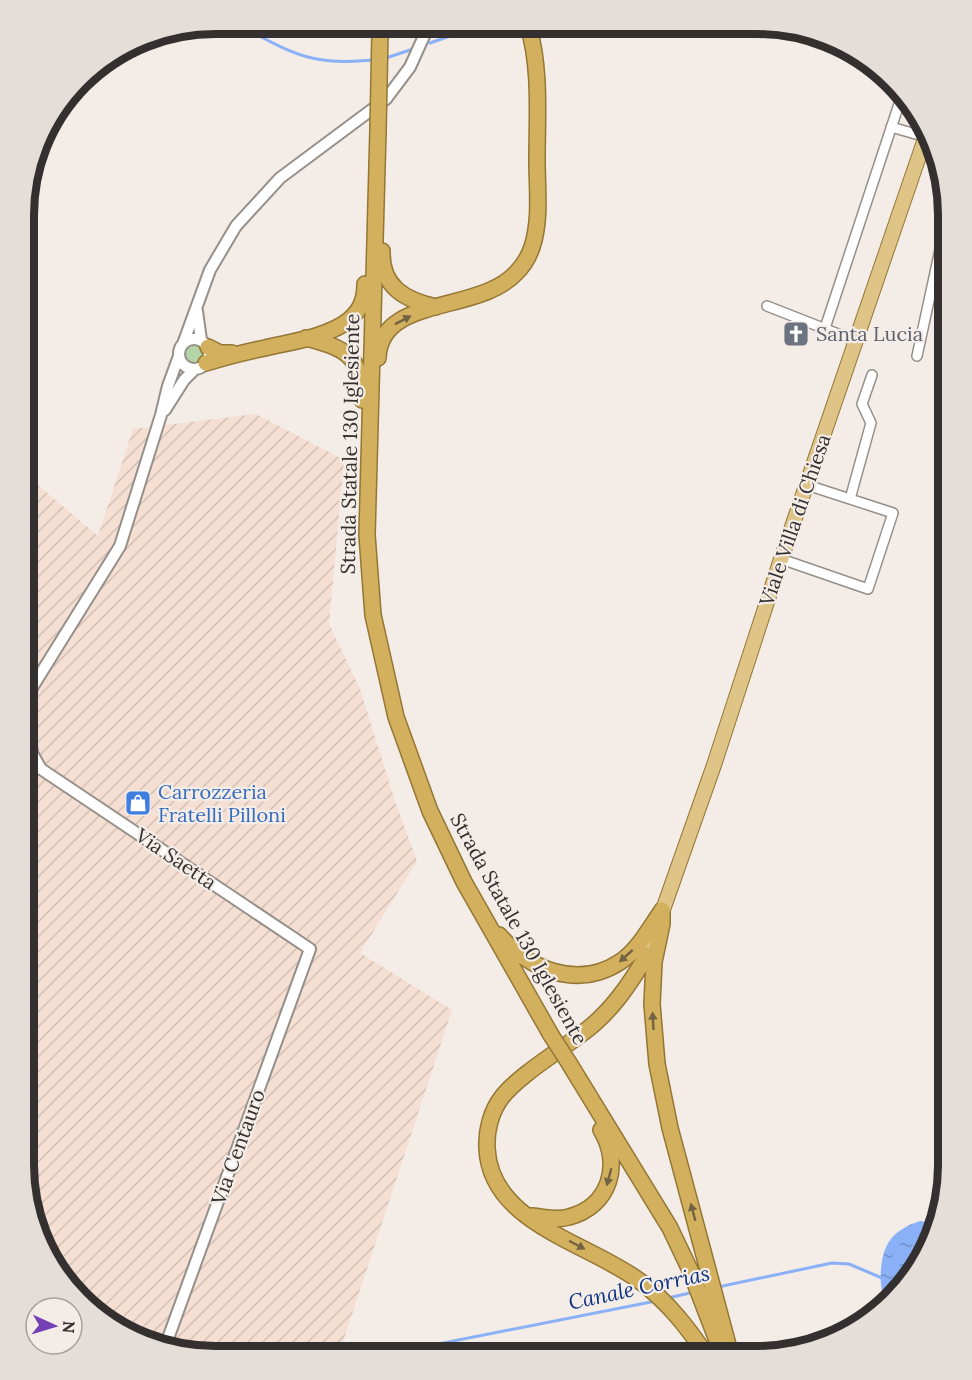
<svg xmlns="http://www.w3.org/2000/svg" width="972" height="1380" viewBox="0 0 972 1380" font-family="Lora,serif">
<defs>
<pattern id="industrial-furrows" width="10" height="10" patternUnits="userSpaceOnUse" patternTransform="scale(1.5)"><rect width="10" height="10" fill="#f5dfd2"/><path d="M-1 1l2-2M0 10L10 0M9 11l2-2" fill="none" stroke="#d2c0b5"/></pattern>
<pattern id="grass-tufts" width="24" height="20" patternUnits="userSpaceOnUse" patternTransform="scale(1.5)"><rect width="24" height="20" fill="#b3d4a7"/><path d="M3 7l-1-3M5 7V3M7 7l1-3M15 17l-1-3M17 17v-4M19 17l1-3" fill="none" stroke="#9ab690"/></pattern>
<pattern id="water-ripples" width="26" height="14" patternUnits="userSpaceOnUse" patternTransform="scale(1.5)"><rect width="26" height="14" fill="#8ab0f8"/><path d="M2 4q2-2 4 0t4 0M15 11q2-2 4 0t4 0" fill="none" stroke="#7190c9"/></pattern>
</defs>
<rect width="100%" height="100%" fill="#f4ece7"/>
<path fill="url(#industrial-furrows)" d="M256 414 344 460 329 624 360 689 396 804 417 861 360 953 452 1010 342 1345 296 1355 190 1354 99 1317 44 1249 24 1165 25 474 98 536 133 429Z"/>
<path fill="url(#grass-tufts)" d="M183 354a11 11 0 1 1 22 0a11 11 0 1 1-22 0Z"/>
<path fill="url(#water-ripples)" d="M920 1221 932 1223 916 1271 884 1299C881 1289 880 1280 881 1270 883 1243 893 1230 920 1221Z"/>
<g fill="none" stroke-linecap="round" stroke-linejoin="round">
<path stroke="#8ab0f8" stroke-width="3" d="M237 24C264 38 292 56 323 60 340 63 357 61 374 60
M430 43 450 36 469 25
M383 59 413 49
M718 1287 832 1263 849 1264 882 1278
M668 1298 694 1292
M369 1355 423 1347 656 1301"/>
<defs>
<path id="minor" d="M891 127 926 137
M767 306 856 341
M825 328 901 98
M917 356 941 245 948 228
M850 499 871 423 862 404 872 375
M781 559 868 589 893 513 807 485"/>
<path id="tertiary" d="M197 311 201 340
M179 354a15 15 0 1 1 30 0a15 15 0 1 1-30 0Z
M183 344 210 270 236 226 280 178 386 99 410 67 429 25
M165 410 184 380 195 369
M25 698 32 753 41 769
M25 699 120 546 161 415 168 386 179 356
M25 767 41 769 310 949 166 1344"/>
<path id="primary" d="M647 955 714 765 781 559 928 130"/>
<path id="trunk" d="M378 130 367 535 373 615 396 717 430 811 464 882 551 1035
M382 251C381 287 405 300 436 307
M306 338C345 348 362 355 362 400
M208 347 220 353H232
M378 358C380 295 478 314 516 273 523 266 529 256 532 247 541 220 537 188 537 161 537 116 541 68 528 25
M206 363C226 357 245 352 265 348 290 342 328 337 349 320 361 310 365 299 365 284
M662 910V924L654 962 652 1004 657 1064 670 1128 731 1356
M499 935C529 969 577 990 620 962 638 950 649 929 661 912
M647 955C630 984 611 1012 584 1032 561 1050 519 1075 502 1097 491 1111 486 1131 487 1148 490 1224 590 1243 641 1282 668 1302 688 1328 707 1356
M569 1063 670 1228 690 1270 720 1348
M532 1216C545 1217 556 1221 569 1217 610 1206 622 1164 601 1130"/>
</defs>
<use href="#minor" stroke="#958f8a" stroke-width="12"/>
<use href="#tertiary" stroke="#958f8a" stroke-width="14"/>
<use href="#primary" stroke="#947734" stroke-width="16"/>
<use href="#trunk" stroke="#947734" stroke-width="18"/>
<use href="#minor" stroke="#fff" stroke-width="9"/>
<use href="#tertiary" stroke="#fff" stroke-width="10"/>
<use href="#primary" stroke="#dec486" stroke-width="14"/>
<use href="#trunk" stroke="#d3b05e" stroke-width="15"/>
<defs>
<path id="trunk-bridge" d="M378 130 380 32
M551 1035 569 1063"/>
</defs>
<use href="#trunk-bridge" stroke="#947734" stroke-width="18" stroke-linecap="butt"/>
<use href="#trunk-bridge" stroke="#d3b05e" stroke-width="15"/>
</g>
<defs><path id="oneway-solid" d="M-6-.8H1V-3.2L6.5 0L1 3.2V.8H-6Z" transform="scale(1.5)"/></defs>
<g fill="#736342">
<use href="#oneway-solid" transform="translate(403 320) rotate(-27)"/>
<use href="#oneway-solid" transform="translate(626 956) rotate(138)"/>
<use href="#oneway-solid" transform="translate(653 1021) rotate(-93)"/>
<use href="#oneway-solid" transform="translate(609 1177) rotate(105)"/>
<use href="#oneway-solid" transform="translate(693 1212) rotate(-105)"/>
<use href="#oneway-solid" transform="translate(577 1245) rotate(28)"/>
</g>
<defs>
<symbol id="church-square" viewBox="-11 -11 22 22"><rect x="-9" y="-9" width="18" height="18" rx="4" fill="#6b7280" stroke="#f4ece7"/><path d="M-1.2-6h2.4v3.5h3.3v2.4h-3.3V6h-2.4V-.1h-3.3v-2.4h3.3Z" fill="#fff"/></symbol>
<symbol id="shop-square" viewBox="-11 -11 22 22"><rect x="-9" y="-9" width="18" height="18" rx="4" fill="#3f7fe0" stroke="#f4ece7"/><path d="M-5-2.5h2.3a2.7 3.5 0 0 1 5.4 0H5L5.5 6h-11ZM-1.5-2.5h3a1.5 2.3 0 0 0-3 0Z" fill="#fff"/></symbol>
</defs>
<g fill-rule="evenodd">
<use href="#church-square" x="781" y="319" width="30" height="30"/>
<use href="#shop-square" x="123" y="788" width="30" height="30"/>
</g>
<g text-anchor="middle" stroke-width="4.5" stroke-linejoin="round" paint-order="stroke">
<g font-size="20" fill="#5b616d" stroke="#f4ece7" text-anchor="start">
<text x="816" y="341">Santa Lucia</text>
</g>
<g font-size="20" fill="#33302f" stroke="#f4ece7">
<text transform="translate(350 444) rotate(-89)" y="7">Strada Statale 130 Iglesiente</text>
<text transform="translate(795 520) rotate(-71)" y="7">Viale Villa di Chiesa</text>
<text transform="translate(176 859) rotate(34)" y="7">Via Saetta</text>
<text transform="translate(519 929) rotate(61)" y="7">Strada Statale 130 Iglesiente</text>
<text transform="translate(238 1147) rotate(-70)" y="7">Via Centauro</text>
</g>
<g font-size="20" fill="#366cbe" stroke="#f4ece7" text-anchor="start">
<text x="158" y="799">Carrozzeria<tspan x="158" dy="23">Fratelli Pilloni</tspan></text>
</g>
<g font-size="21" font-style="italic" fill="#0c3283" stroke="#f4ece7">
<text transform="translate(639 1288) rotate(-12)" y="7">Canale Corrias</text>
</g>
</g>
<path d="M0 0H972V1380H0ZM215 34H757A181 181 0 0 1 938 215V1165A181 181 0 0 1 757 1346H215A181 181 0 0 1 34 1165V215A181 181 0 0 1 215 34Z" fill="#e5ddd8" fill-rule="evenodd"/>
<path fill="none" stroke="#33302f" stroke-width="8" d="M215 34H757A181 181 0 0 1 938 215V1165A181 181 0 0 1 757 1346H215A181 181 0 0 1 34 1165V215A181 181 0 0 1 215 34Z"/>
<g transform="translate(54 1326) rotate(94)"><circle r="28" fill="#f4ece7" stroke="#a7a19d" stroke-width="1.5"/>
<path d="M0-4.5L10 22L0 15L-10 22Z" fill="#753fb5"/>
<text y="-9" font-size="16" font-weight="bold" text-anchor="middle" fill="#33302f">N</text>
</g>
</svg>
